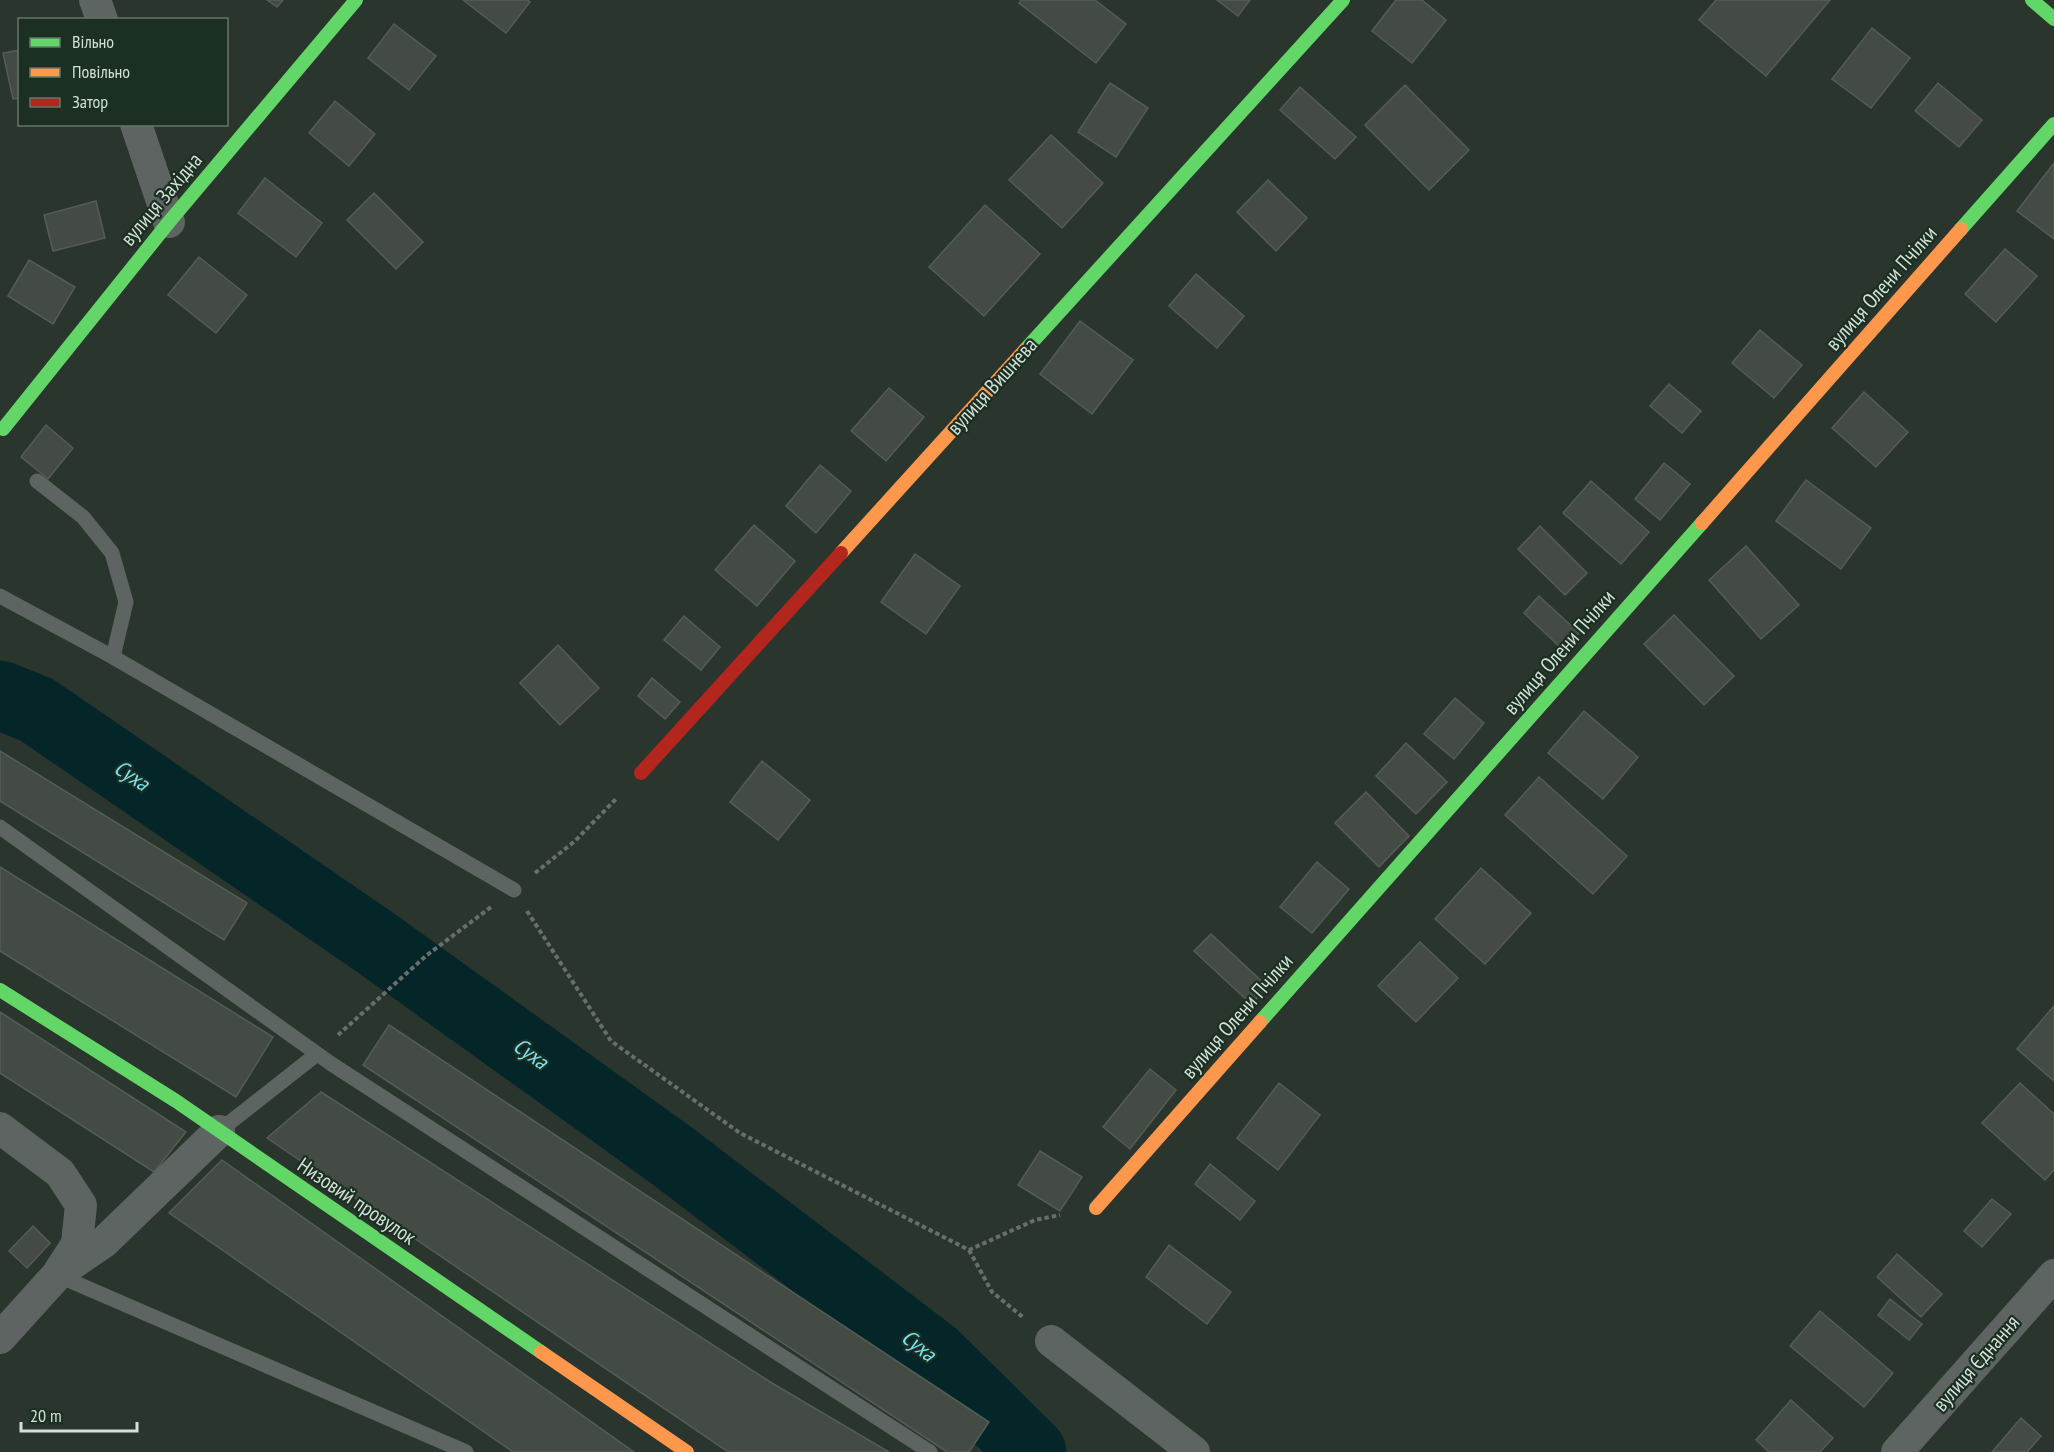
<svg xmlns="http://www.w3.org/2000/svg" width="2054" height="1452" viewBox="0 0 2054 1452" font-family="'PT Sans Narrow',sans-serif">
	<rect width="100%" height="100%" fill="#2a352d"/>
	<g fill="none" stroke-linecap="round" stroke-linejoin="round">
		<polyline stroke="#052629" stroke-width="69" points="0,695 37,710 376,943 671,1155 934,1355 1032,1452"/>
	</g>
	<g fill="#444b44" stroke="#555c55" stroke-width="1.5">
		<polygon points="267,0 283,0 277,7"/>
		<polygon points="463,0 527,0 530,2 506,33"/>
		<polygon points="1021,0 1095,0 1126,24 1096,63 1019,3"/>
		<polygon points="1217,0 1250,0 1238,16"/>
		<polygon points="1396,0 1422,0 1446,20 1412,63 1372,31"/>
		<polygon points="1716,0 1830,0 1766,76 1699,20"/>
		<polygon points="394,24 436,56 409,90 368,58"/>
		<polygon points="1872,28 1910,58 1871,108 1832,79"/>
		<polygon points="20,50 20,98 13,99 3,53"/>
		<polygon points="1110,83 1148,108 1116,157 1078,132"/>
		<polygon points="1938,83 1982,120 1959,147 1915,111"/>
		<polygon points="1405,85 1469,150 1429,190 1365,125"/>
		<polygon points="1300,87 1356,137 1335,159 1280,110"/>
		<polygon points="335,101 375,134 349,166 309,133"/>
		<polygon points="1051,135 1103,183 1062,228 1009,180"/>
		<polygon points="2054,163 2054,239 2017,211"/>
		<polygon points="265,178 322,223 296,257 238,213"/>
		<polygon points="1268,180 1307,218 1276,251 1237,212"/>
		<polygon points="374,193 423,242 396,269 347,220"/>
		<polygon points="96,201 105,238 53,251 44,215"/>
		<polygon points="985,205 1040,254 984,316 929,267"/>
		<polygon points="2005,249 2037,276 1996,322 1965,294"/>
		<polygon points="199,257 247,295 216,333 168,295"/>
		<polygon points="29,260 75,287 53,324 8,296"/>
		<polygon points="1196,274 1244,316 1217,348 1169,306"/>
		<polygon points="1080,321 1133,360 1092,414 1040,374"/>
		<polygon points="1760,330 1802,365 1774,398 1732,363"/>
		<polygon points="1669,384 1701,411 1682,433 1650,406"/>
		<polygon points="889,388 924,417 886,461 851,431"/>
		<polygon points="1864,392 1908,432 1876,467 1832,428"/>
		<polygon points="46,425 73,448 48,479 21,457"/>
		<polygon points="1664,463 1690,484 1660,520 1635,499"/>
		<polygon points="820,465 851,491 816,533 786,506"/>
		<polygon points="1806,480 1871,528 1841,569 1776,521"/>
		<polygon points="1591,481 1649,532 1621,564 1563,513"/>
		<polygon points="754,525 795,561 757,606 715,570"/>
		<polygon points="1540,526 1587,573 1565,595 1518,549"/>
		<polygon points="1746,546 1799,605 1761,639 1709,580"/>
		<polygon points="915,554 960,586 926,634 881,602"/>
		<polygon points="1539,596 1579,633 1563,650 1524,613"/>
		<polygon points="1674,615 1734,676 1704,705 1644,644"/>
		<polygon points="684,616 720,647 701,670 664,640"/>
		<polygon points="558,645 599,688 560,725 520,683"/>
		<polygon points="652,678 680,702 665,719 638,696"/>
		<polygon points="1455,698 1484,723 1454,759 1424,734"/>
		<polygon points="1584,711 1638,757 1603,799 1548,753"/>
		<polygon points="1406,743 1447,782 1416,814 1376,776"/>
		<polygon points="0,751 247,903 224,940 0,801"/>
		<polygon points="762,761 810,800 778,840 730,802"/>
		<polygon points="1539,777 1627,856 1593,894 1505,815"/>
		<polygon points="1366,792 1409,836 1379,867 1335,823"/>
		<polygon points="1317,862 1349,889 1312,933 1280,907"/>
		<polygon points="0,867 273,1037 236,1097 0,951"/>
		<polygon points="1481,868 1531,913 1485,964 1435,919"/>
		<polygon points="1211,934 1268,987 1251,1004 1194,951"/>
		<polygon points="1420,942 1458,978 1416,1022 1378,986"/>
		<polygon points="2054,1006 2054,1081 2017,1049"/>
		<polygon points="0,1012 186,1132 154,1172 0,1073"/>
		<polygon points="389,1025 989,1422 969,1452 947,1452 363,1065"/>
		<polygon points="1150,1069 1176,1090 1130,1149 1103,1127"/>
		<polygon points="1279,1083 1320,1115 1278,1170 1237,1138"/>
		<polygon points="2020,1083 2054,1114 2054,1170 2045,1180 1982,1123"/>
		<polygon points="321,1092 772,1383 889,1452 729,1452 721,1447 267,1138"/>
		<polygon points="1040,1151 1082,1177 1060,1211 1018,1185"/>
		<polygon points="222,1160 634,1452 513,1452 169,1213"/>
		<polygon points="1210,1164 1255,1201 1240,1220 1195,1184"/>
		<polygon points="1992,1199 2011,1214 1982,1247 1964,1231"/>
		<polygon points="33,1226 50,1243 27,1268 9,1251"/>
		<polygon points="1169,1245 1231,1292 1207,1324 1146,1277"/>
		<polygon points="1897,1254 1942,1294 1921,1317 1877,1277"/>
		<polygon points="1890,1299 1922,1324 1909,1340 1878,1315"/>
		<polygon points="1820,1311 1893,1373 1864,1407 1790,1346"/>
		<polygon points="1791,1400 1833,1438 1820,1452 1769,1452 1756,1440"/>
		<polygon points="2021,1418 2041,1436 2027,1452 1992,1452"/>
	</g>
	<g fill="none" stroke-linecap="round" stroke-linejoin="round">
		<g stroke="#696e6b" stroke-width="4" stroke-dasharray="4.5 3" stroke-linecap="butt">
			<polyline points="535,873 575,841 616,799"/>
			<polyline points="527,911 611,1041 740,1133 969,1250 1035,1220 1060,1215"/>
			<polyline points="338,1035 427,955 491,907"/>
			<polyline points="969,1250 992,1292 1024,1318"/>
		</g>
		<g stroke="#5e6462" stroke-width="15">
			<polyline points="37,481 83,517 112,553 126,602 113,657"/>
			<polyline points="0,596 113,657 514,890"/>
			<polyline points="0,827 330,1063 930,1452"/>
			<polyline points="219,1131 317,1054"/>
			<polyline points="57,1275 466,1452"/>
		</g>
		<g stroke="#5e6462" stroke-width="32">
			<polyline points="95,0 102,20"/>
			<polyline points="136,124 169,222"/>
			<polyline points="0,1128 60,1173 81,1205 77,1244 57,1275 0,1338"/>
			<polyline points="63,1270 104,1242 219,1131"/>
			<polyline points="1051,1341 1194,1452"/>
			<polyline points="1897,1452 2054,1275"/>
		</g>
		<g stroke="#63d668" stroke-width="14">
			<polyline points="2032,0 2054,19"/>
			<polyline points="1961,229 2054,124"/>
			<polyline points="1025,350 1343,0"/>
			<polyline points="3,429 169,222 356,0"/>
			<polyline points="0,990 176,1101 541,1352"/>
			<polyline points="1260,1022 1702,523"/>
		</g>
		<g stroke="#ff974d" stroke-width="14">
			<polyline points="1702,523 1961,229"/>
			<polyline points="841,553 1025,350"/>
			<polyline points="1096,1208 1260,1022"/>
			<polyline points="541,1352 687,1452"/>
		</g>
		<polyline stroke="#b3261e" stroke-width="14" points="641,773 841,553"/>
	</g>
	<g text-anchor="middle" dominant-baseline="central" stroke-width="4.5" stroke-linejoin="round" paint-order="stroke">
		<g font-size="21" fill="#d3dfd7" stroke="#1b2f22">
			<text transform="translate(161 199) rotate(-50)">вулиця Західна</text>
			<text transform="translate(1881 288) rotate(-49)">вулиця Олени Пчілки</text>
			<text transform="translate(992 386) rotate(-48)">вулиця Вишнева</text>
			<text transform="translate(1559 652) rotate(-49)">вулиця Олени Пчілки</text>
			<text transform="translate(1237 1016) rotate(-49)">вулиця Олени Пчілки</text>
			<text transform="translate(357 1201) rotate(34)">Низовий провулок</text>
			<text transform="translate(1976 1363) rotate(-49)">вулиця Єднання</text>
		</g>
		<g font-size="22" font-style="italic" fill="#7be1f1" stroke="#1b2f22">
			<text transform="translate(132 775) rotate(34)">Суха</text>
			<text transform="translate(531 1053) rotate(36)">Суха</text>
			<text transform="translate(919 1345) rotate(39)">Суха</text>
		</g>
	</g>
	<rect x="18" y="18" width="210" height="108" fill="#1b2f22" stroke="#65756a" stroke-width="1.5"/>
	<rect x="30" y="38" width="30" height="9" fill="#63d668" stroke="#65756a" stroke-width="1.5"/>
	<text x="72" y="48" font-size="18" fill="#d3dfd7">Вільно</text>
	<rect x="30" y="68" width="30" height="9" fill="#ff974d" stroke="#65756a" stroke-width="1.5"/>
	<text x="72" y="78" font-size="18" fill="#d3dfd7">Повільно</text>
	<rect x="30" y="98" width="30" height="9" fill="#b3261e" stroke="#65756a" stroke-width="1.5"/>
	<text x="72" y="108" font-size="18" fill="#d3dfd7">Затор</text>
	<path d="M21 1422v9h116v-9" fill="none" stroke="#d3dfd7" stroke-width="3"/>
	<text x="30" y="1422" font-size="18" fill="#d3dfd7" stroke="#1b2f22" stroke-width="4.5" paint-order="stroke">20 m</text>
</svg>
